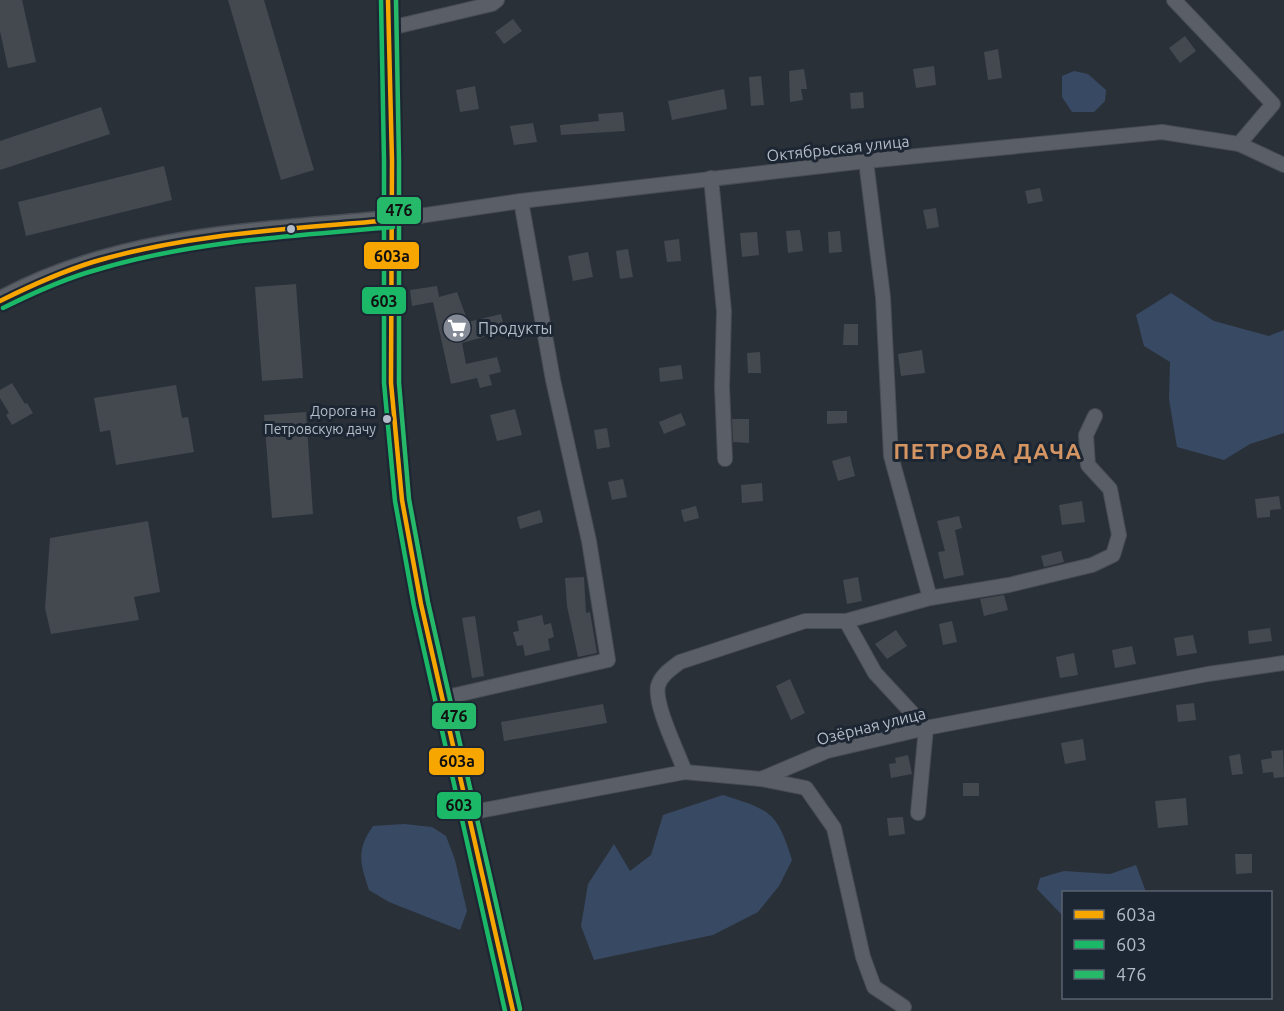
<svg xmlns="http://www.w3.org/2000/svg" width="1284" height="1011" viewBox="0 0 1284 1011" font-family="Ubuntu,sans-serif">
	<rect width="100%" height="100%" fill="#2a3038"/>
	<g fill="#384963">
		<polygon points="1074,71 1088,74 1106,90 1105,101 1094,112 1072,112 1062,97 1062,76"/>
		<polygon points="1171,293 1214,321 1269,336 1284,330 1284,433 1250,444 1224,460 1177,447 1169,399 1170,362 1144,346 1136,315"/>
		<path d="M723,795C770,810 777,811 792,860L779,886L758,912L713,935L594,960L581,926L588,884L614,844L630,871L651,855L663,815Z"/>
		<path d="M404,824L432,827L446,836L455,860L467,911L460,930L389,902L369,890C360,863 356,850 373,826Z"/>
		<polygon points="1136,865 1146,892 1064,892 1063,916 1037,889 1040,878 1064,871 1110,874"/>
	</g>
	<g fill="#444950">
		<polygon points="0,0 22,0 36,62 8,68 0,31"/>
		<polygon points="228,0 264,0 314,170 281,180"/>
		<polygon points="513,19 522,31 504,44 495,32"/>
		<polygon points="1185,36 1196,51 1180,63 1169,48"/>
		<polygon points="998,49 1002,78 988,80 984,52"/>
		<polygon points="934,66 936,85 916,88 913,69"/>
		<polygon points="804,69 807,89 801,89 803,100 790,102 789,71"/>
		<polygon points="761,76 764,105 751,106 749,77"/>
		<polygon points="475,86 479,109 460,112 456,90"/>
		<polygon points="724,89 727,109 672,120 668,101"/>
		<polygon points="863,92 864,108 851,109 850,93"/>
		<polygon points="101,107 110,134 0,170 0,141"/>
		<polygon points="623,112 625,131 561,135 560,125 599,121 598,114"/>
		<polygon points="533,123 537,142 514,145 510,126"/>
		<polygon points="164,166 172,200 26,236 18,202"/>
		<polygon points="1040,188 1043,201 1028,204 1025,191"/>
		<polygon points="936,208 939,227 927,229 923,210"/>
		<polygon points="800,230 803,251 788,253 786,231"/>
		<polygon points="840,231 842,252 829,253 828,232"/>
		<polygon points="757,232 759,255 742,257 740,233"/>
		<polygon points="679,239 681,261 667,262 664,241"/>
		<polygon points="628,249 633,277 620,279 616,251"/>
		<polygon points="588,252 593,277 573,281 568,256"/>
		<polygon points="296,284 303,378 262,381 255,287"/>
		<polygon points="437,286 439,297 457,292 468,322 501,314 505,331 462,343 466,364 497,357 501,372 489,375 492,385 480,388 477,378 451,384 433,302 412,306 410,290"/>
		<polygon points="844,324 858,324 858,345 843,345"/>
		<polygon points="922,350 925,373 901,376 898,354"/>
		<polygon points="760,352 761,373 748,373 747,353"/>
		<polygon points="681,365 683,379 660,382 659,368"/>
		<polygon points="12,383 25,404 27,403 33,413 12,425 6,415 9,413 0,398 0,390"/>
		<polygon points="176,385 182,418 188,417 194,452 116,465 110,430 100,432 94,398"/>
		<polygon points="515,409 522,435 497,441 490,415"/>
		<polygon points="827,411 847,411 847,423 827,424"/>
		<polygon points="306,412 313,514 272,518 264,415"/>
		<polygon points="681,413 686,425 664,434 659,422"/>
		<polygon points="732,419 749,419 749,443 733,442"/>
		<polygon points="607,428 610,447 597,449 594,430"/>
		<polygon points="850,456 855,476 838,481 832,461"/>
		<polygon points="623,479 627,497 612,500 608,482"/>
		<polygon points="762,483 763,501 742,503 741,485"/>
		<polygon points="1279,496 1281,509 1270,510 1270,517 1257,518 1255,499"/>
		<polygon points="1082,501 1085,522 1062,525 1059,505"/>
		<polygon points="696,506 699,518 684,522 681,510"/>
		<polygon points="540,510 543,522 520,529 517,517"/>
		<polygon points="959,516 962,528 955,530 964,575 944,579 938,552 945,551 937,521"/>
		<polygon points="148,521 160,592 134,597 139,620 51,634 45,608 50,538"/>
		<polygon points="1061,551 1064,562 1044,567 1041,556"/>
		<polygon points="584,577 586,613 590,612 597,653 578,657 567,606 565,578"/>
		<polygon points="858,577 862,601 847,604 843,580"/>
		<polygon points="1004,595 1008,610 984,616 980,599"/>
		<polygon points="542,615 544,625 551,623 554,637 548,639 550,650 525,656 523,645 517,646 513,632 519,631 517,621"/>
		<polygon points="475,616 484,676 472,678 462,618"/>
		<polygon points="952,621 957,642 943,645 939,624"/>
		<polygon points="1270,628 1272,641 1249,644 1248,631"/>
		<polygon points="896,630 907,646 887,659 875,644"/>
		<polygon points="1193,635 1197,653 1177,656 1174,638"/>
		<polygon points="1132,646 1136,664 1115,668 1112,650"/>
		<polygon points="1074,653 1078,675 1060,678 1056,657"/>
		<polygon points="790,679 805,713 791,720 776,686"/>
		<polygon points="1194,703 1196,720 1178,722 1176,705"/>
		<polygon points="603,704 607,723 504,741 501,722"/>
		<polygon points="1083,739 1086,760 1065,764 1061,743"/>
		<polygon points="1283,750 1284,777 1274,778 1273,772 1263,773 1261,760 1272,758 1271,751"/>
		<polygon points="1240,754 1243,774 1232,775 1229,756"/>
		<polygon points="908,755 912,774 891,778 889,764 896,763 895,758"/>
		<rect x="963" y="783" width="16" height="13"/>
		<polygon points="1186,798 1188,825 1158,828 1155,801"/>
		<polygon points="903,817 905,834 889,836 887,818"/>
		<polygon points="1235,854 1252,854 1252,873 1236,874"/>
	</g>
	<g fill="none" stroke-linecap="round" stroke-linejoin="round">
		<g stroke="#484c53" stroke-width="16">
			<g id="minor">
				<polyline points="388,0 392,220 521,201 866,161 1162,132 1239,144 1284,165"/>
				<polyline points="1174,0 1273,104 1239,144"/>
				<polyline points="390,28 492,4 497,0"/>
				<polyline points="866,161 883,297 891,456 930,598"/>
				<polyline points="711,178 724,311 722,387 725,459"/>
				<polyline points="846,621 875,673 926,728 918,813"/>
				<polyline points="443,698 608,660 589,541 553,380 521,201"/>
				<path d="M685,772C678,752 654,705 658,686C661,675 672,668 680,662L805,621H846L930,598L1009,585L1092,565L1113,555L1119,535L1110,489L1088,465L1086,435L1095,416"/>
				<polyline points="761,779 806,788 834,828 863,957 874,987 904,1007"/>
				<polyline points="468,813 685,772 761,779 827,751 926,728 1208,674 1284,663"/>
			</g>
		</g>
		<g stroke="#484c55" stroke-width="21">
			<path id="major" d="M0,301C118,236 260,232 392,220L391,383L402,500L421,604L513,1011"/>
		</g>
		<use href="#minor" stroke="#5a5e66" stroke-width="14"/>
		<use href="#major" stroke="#5c6168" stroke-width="18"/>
		<g stroke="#1d2633" stroke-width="9">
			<g id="bus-1">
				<polyline points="388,0 392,161 391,383 402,500 421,604 513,1011"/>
				<path d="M0,301C30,286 61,272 93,262C190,233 292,229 392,220"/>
			</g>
		</g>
		<g stroke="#1d2633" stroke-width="9">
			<g id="bus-2">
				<polyline points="381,0 384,161 384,383 395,501 414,606 505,1011"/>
				<path d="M3,308C33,293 63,279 96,270C192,241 293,236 393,227"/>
			</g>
		</g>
		<g stroke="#1d2633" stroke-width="9">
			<polyline id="bus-3" points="396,0 399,161 399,383 409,499 428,602 520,1009"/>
		</g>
		<use href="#bus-1" stroke="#f7a600" stroke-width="4.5"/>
		<use href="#bus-2" stroke="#1ab867" stroke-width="4.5"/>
		<use href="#bus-3" stroke="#26b969" stroke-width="4.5"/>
	</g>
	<defs>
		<g id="supermarket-disc" transform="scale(1.5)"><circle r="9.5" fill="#848b96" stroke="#1d2633"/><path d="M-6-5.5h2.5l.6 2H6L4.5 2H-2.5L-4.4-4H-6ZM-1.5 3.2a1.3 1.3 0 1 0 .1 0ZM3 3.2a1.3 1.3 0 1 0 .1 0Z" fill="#fff"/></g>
	</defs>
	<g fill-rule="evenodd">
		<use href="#supermarket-disc" x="457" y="328"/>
	</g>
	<g fill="#b4bcc9" stroke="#1d2633" stroke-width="2">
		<circle cx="291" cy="229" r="5"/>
		<circle cx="387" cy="419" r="5"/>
	</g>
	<g text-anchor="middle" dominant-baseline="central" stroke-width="6" stroke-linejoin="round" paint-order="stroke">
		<g font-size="14" fill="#b4bcc9" stroke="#1d2633" text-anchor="end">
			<text x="376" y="411">Дорога на<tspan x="376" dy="18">Петровскую дачу</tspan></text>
		</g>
		<g font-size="16" fill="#b4bcc9" stroke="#1d2633">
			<text transform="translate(838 148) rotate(-6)">Октябрьская улица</text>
			<text transform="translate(871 726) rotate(-14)">Озёрная улица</text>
		</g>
		<g font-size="16" fill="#b4bcc9" stroke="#1d2633" text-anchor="start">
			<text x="478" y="328">Продукты</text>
		</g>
		<g font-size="22" font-weight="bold" letter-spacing="1.5" fill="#d59563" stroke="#1d2633">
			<text x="988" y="450">ПЕТРОВА ДАЧА</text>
		</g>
	</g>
	<g stroke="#1d2633" stroke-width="2">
		<rect x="376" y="196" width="46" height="29" rx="6" fill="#26b969"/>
		<rect x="363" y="241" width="57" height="29" rx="6" fill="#f7a600"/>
		<rect x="361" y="286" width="46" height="29" rx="6" fill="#1ab867"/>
		<rect x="431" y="702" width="46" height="28" rx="6" fill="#26b969"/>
		<rect x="428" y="747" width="57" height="29" rx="6" fill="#f7a600"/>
		<rect x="436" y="791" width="46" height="29" rx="6" fill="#1ab867"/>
	</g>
	<g font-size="16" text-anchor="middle" font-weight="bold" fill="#111">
		<text x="399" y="216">476</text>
		<text x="392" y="262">603а</text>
		<text x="384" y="307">603</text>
		<text x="454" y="722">476</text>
		<text x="457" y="767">603а</text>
		<text x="459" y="811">603</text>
	</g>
	<rect x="1062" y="891" width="210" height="108" fill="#1d2633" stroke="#59626f" stroke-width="1.5"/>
	<rect x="1074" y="910" width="30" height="9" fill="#f7a600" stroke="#59626f" stroke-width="1.5"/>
	<text x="1116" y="921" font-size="18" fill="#b4bcc9">603а</text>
	<rect x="1074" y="940" width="30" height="9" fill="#1ab867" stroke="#59626f" stroke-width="1.5"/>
	<text x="1116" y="951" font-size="18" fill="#b4bcc9">603</text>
	<rect x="1074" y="970" width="30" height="9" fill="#26b969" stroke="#59626f" stroke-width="1.5"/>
	<text x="1116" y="981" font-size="18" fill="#b4bcc9">476</text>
</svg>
